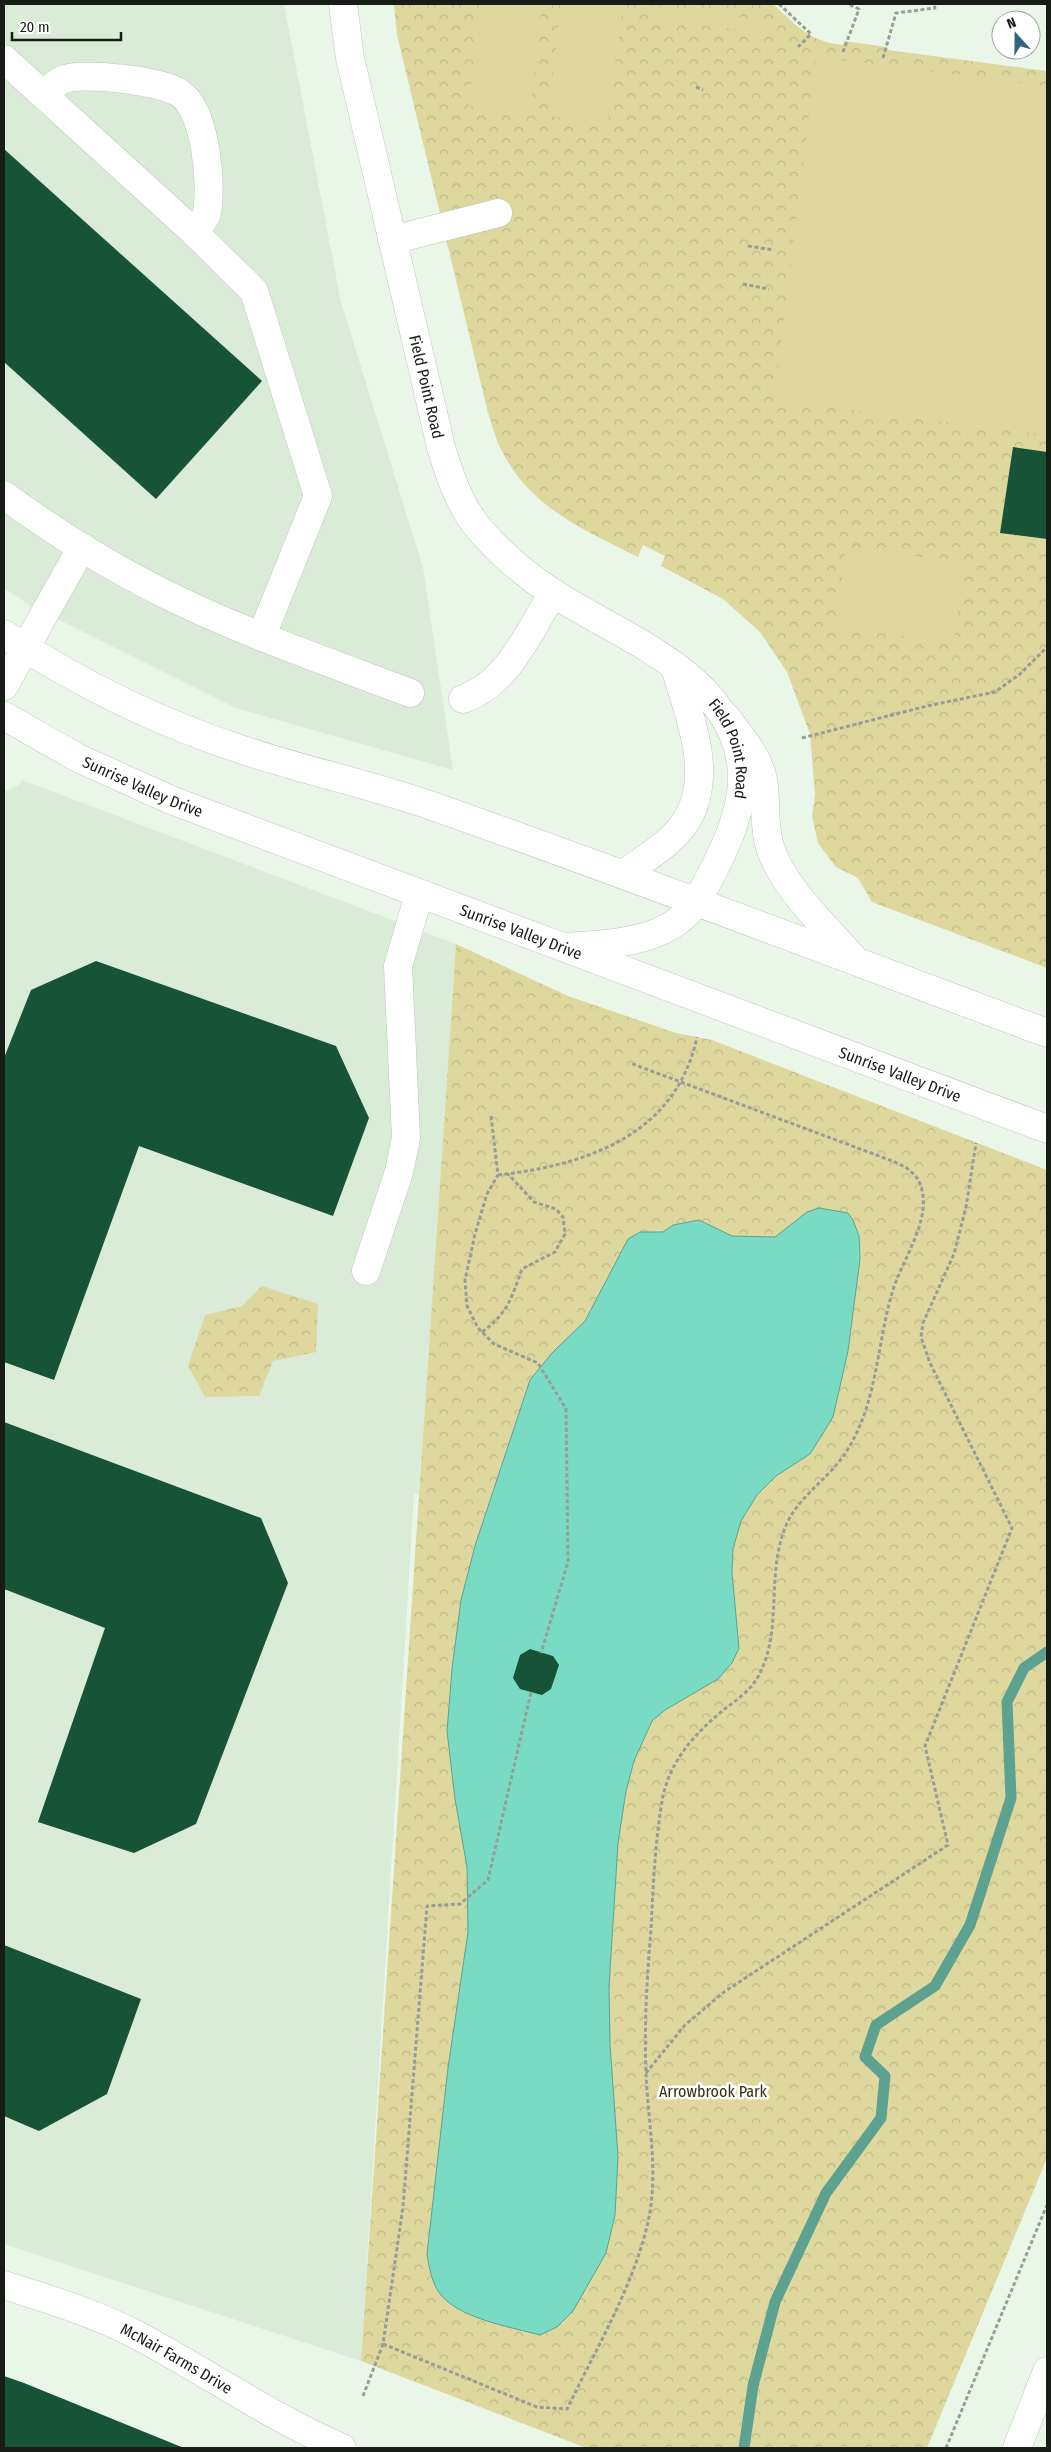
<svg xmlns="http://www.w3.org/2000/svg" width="1051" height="2452" viewBox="0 0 1051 2452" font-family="'Fira Sans Condensed',sans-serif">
	<defs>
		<pattern id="park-crowns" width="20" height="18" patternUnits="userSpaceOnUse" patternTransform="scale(1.25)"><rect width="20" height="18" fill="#ded89e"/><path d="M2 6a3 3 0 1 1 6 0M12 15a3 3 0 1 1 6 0" fill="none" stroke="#beb987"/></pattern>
	</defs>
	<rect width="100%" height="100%" fill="#eaf6e8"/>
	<g fill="#daebd7">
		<polygon points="4,4 284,4 341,302 423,568 453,770 236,708 31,606 4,588"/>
		<polygon points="22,780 456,944 419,1495 414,1494 361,2361 4,2244 4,792 19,785"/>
	</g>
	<g fill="url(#park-crowns)">
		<path d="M394,4H773C796,25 810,42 843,45L844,41L887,47L888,50L1047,71V968L872,902L858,878L836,867L818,843L812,816L815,795L810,734L787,672L760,632L723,599L661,566L665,556L643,545L638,557C586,531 531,508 503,453C496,441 493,427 488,413L397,35Z"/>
		<polygon points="456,944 568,996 676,1033 712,1040 1047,1170 1047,2158 927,2448 586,2448 361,2361"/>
		<polygon points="262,1286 318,1304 316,1352 273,1361 259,1396 205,1397 188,1366 205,1315 242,1306"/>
	</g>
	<g fill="#ded89e">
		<polygon points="480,4 542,4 530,113 469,106"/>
		<polygon points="561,4 623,4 608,123 548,116"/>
		<polygon points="652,6 763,20 762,32 650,19"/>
		<polygon points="816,57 1047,86 1047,435 774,400"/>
		<polygon points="846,548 963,562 954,642 836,628"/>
	</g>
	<path fill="#7adbc5" stroke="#5da291" d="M819,1208L848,1213L853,1220L859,1236L860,1259L848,1351L833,1417L810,1454L776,1476L757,1495L741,1521L733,1549L732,1573L739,1648L732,1663L718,1679L665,1710L652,1721L634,1761L626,1791L618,1843L609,1986L610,2044L618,2157L615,2215L606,2253L573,2311L557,2327L540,2335C511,2327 455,2318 438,2291C431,2279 429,2267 427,2254L448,2068L468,1932L467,1867L455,1799L447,1731L452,1669L461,1600L475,1546L530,1380L552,1353L585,1321L628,1239L640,1232H663L673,1225L699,1220L732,1236L775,1237L807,1212Z"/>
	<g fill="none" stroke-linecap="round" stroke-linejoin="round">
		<polyline stroke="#5da291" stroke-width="11" points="744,2448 753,2386 775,2302 826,2193 881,2118 885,2076 865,2057 876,2025 935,1986 970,1925 1011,1798 1007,1702 1024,1668 1047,1652"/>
	</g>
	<g fill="#175337">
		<polygon points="4,149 262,381 156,499 4,362"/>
		<polygon points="1013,447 1047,452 1047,539 1000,533"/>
		<polygon points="96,961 336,1046 369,1118 333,1216 139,1146 54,1380 4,1362 4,1058 31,990"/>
		<polygon points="4,1422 261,1518 288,1583 196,1824 134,1853 38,1822 105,1628 4,1589"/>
		<polygon points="530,1649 553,1656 559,1665 551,1689 542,1695 520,1689 513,1678 520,1655"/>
		<polygon points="4,1945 141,1999 107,2094 39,2131 4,2116"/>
		<polygon points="4,2376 24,2383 184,2448 4,2448"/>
	</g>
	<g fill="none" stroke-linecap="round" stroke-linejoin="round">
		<g stroke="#bdc8bb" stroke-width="29">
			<g id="minor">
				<path id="s1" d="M343,4L350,58L441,447C450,477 460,507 481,531C502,555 527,576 553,593C622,638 737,676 742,773C744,816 717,865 697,901"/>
				<polyline points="4,59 194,232 254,291 318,496 262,635"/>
				<path d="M44,94C49,90 55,83 62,80C81,71 164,81 181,94C206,112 212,184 207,213C206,219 198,226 194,232"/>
				<polyline points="392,240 498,213"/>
				<path d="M4,495C54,532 109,566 165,594C244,633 328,662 410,693"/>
				<polyline points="4,686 82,547"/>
				<path d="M463,699C509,683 529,631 553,593"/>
				<path d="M625,873C646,858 675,841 688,818C714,771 688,713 675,667"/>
				<polyline points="366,1271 399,1172 406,1138 398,966 419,895"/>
				<path id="s2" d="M4,2285C48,2299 94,2313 135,2334C205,2371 270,2417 342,2448"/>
			</g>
		</g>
		<g stroke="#bdc8bb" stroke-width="29">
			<g id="major">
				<path d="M4,634C78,683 162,724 246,751C309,772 373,785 435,807C640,879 843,957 1047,1033"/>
				<path id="s3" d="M4,716L78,758L171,800L1047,1129"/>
				<path d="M726,717C741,737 762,760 764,787C766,807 764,828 770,847C783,888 827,928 855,960"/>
				<path d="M568,947C615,943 669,943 697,901"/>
				<polyline points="1017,2448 1047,2371"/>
			</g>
		</g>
		<g stroke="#969f95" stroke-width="3" stroke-dasharray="4 2.5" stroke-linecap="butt">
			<polyline points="779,4 811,34 798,47"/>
			<polyline points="843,52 859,9 848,4"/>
			<polyline points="883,58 896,13 935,8 933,4"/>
			<polyline points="696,87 703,90"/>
			<polyline points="748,246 774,250"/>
			<polyline points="743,284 769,289"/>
			<polyline points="802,738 927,706 995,692 1020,674 1047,647"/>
			<polyline points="491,1116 498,1175 487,1194 475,1234 465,1280 467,1306 478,1328 494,1344 538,1363 566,1409 568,1562 541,1653"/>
			<path d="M498,1175C587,1165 676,1135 697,1037"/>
			<path d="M482,1332C508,1313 511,1299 522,1269L555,1252L565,1234L563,1217L556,1209L534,1202L508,1174"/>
			<polyline points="646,2073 685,2025 724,1992 948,1845 925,1746 1012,1528 930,1363 921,1337 923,1323 954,1254 966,1207 976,1143"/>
			<path d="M383,2344L537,2407L567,2409C595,2351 634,2285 648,2222C659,2173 648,2122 646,2073C644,2025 647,1977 651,1930C653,1887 655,1844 662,1801C669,1761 695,1733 726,1708C738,1699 752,1689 759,1675C783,1629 766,1576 785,1528C797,1496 830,1479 848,1449C877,1402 877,1345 892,1293C901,1261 930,1224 922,1190C919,1175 908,1168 895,1162L630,1063"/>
			<polyline points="363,2396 383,2344 403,2207 427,1906 460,1904 488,1880 531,1692"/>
			<polyline points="946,2448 1047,2205"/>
		</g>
		<use href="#minor" stroke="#fff" stroke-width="28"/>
		<use href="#major" stroke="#fff" stroke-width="28"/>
	</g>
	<g text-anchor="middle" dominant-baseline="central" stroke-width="5" stroke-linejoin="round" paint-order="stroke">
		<g font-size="16" fill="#181c17" stroke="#fff">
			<text stroke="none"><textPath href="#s1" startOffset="392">Field Point Road</textPath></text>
			<text stroke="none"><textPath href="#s1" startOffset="889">Field Point Road</textPath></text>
			<text stroke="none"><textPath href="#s3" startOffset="156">Sunrise Valley Drive</textPath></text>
			<text stroke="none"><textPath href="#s3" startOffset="561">Sunrise Valley Drive</textPath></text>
			<text stroke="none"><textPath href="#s3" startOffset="966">Sunrise Valley Drive</textPath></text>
			<text stroke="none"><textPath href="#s2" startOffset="188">McNair Farms Drive</textPath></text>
		</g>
		<g font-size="16" fill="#35310f" stroke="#fff">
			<text x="713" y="2091">Arrowbrook Park</text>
		</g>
	</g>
	<rect width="1051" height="2452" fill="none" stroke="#181c17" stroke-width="10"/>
	<g transform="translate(1016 35) rotate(339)"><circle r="24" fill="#ffffff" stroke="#a3a4a2"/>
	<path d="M0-4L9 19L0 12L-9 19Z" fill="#316682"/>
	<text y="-8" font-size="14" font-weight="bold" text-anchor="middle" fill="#181c17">N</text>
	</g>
	<path d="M12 32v8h109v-8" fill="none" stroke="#181c17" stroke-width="2.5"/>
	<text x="20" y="32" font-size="15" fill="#181c17" stroke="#ffffff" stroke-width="4" paint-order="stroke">20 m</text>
</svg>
